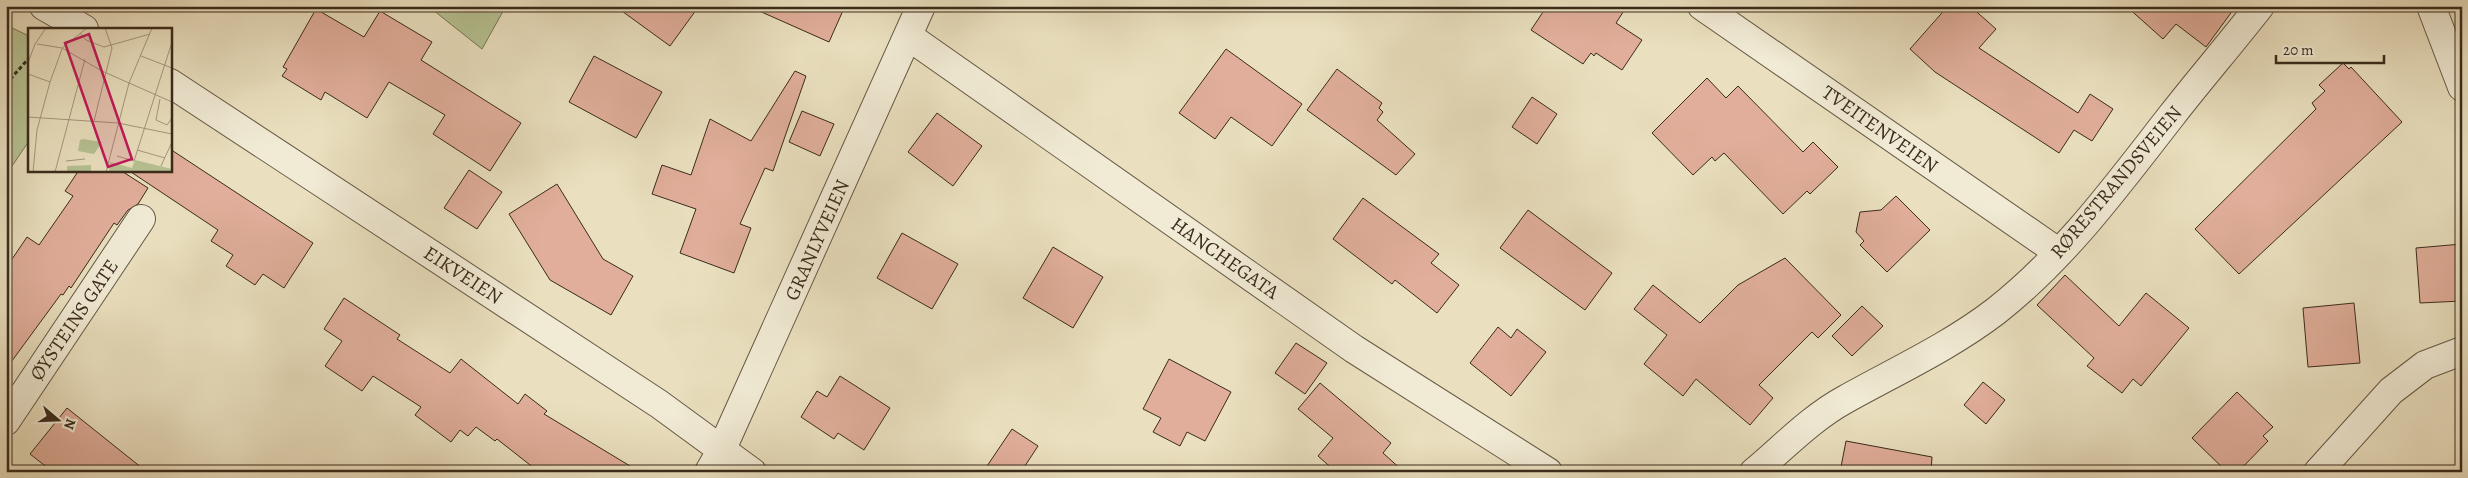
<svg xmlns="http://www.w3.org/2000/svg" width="2468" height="478" viewBox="0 0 2468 478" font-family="Alegreya,serif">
	<rect width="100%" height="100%" fill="#eae0bf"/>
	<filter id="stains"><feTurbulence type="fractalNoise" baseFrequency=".004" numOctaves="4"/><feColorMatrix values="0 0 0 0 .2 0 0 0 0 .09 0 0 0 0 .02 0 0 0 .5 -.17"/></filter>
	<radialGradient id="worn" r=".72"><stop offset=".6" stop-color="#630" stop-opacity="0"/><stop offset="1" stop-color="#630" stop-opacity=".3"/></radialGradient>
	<g fill="#b6c293" stroke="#787658">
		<polygon points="428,6 506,6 482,49"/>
		<polygon points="6,25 29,36 29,141 6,175"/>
	</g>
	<g fill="#e0ae9a" stroke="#3a2b1c">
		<polygon points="615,6 699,6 670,46"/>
		<polygon points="748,6 845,6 829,42"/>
		<polygon points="1547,6 1627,6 1616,23 1642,40 1622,70 1596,53 1594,56 1591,53 1583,64 1531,30"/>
		<polygon points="1948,6 1970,6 1996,29 1979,48 2078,113 2090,94 2113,109 2092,141 2074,130 2059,153 1935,72 1910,49"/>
		<polygon points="2126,6 2236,6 2206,47 2176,24 2163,39"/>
		<polygon points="316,9 364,37 380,11 432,42 421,60 521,123 490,171 433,134 445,115 389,82 367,118 325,92 321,100 282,76 287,69 283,67"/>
		<polygon points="1226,49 1302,104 1272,146 1231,117 1215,139 1179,113"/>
		<polygon points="594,56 662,92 636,138 569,102"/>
		<polygon points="2343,63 2349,69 2351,67 2402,122 2239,274 2195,229 2316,109 2312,103 2325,91 2319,85"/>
		<polygon points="1337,69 1382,103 1379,108 1383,112 1377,120 1415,154 1396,175 1307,110"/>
		<polygon points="795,71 806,76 773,171 765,168 740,224 751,228 734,273 680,253 696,209 652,194 662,165 691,175 710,119 751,141"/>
		<polygon points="1707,78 1726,98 1738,86 1803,152 1813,142 1838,167 1810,194 1807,191 1783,214 1724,153 1715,161 1712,157 1693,175 1652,133"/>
		<polygon points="1532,97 1557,114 1537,144 1512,127"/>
		<polygon points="802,111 834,124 820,156 789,142"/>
		<polygon points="937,113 982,146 953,186 908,152"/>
		<polygon points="170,149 313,243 284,288 263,274 255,285 226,266 233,255 211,241 218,230 128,170 170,170"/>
		<polygon points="79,170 120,170 148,188 138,204 128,210 117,225 114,223 71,288 69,286 63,295 61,294 6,369 6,268 27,237 39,245 73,196 65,191"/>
		<polygon points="469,170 502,192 477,229 444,208"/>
		<polygon points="557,184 603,259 633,276 611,315 550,280 509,214"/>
		<polygon points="1896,196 1930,230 1887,272 1860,245 1864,241 1856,232 1860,212 1881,210"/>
		<polygon points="1363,198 1439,254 1431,263 1459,285 1437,313 1395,280 1392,284 1333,239"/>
		<polygon points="1528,210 1612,273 1585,310 1500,248"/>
		<polygon points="902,233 958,264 932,309 877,278"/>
		<polygon points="2462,244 2462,301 2420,303 2416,248"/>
		<polygon points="1053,247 1103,277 1073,328 1023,298"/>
		<polygon points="1785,258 1841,315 1818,338 1812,332 1759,385 1773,398 1750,425 1696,379 1683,396 1644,364 1667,335 1634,309 1653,285 1700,323 1738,285"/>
		<polygon points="2065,275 2119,326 2146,293 2189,328 2141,386 2133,379 2122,393 2087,366 2094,358 2037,305"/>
		<polygon points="344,298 400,335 397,339 450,373 461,359 518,404 525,394 547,411 544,414 640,472 539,472 497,439 495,441 476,427 468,436 460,430 451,442 415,415 421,407 373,376 362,391 325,366 342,341 324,329"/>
		<polygon points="2354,303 2360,363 2308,367 2303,308"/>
		<polygon points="1862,306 1883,326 1852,356 1832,336"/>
		<polygon points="1498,327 1511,338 1517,329 1546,352 1511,396 1470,363"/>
		<polygon points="1296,343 1327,363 1305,394 1275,373"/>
		<polygon points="1169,359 1231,392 1205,441 1187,432 1180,446 1153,432 1161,418 1143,409"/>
		<polygon points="840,376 890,408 864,450 838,433 834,439 801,417 817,391 827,397"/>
		<polygon points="1983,382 2005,400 1986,424 1964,405"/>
		<polygon points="1320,383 1391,443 1383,453 1404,472 1336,472 1318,456 1333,438 1298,409"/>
		<polygon points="2237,392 2273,427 2263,436 2268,441 2238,472 2227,472 2192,438"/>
		<polygon points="67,408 147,472 53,472 30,454"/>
		<polygon points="1012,429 1038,446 1021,472 983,472"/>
		<polygon points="1846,441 1932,457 1931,472 1840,472"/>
	</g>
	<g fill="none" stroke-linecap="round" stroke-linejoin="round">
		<g stroke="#665845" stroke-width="30">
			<g id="street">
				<polyline points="44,6 84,29"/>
				<polyline points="1702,6 2058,252"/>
				<polyline points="2431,6 2462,87"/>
				<polyline points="908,36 1354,349 1548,472"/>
				<polyline points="170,83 659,404 752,472"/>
				<polyline points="6,421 141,219"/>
				<polyline points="709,472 721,451 921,6"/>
				<path d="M1754,472C1784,447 1811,418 1846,399C1896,371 1949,347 1996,311C2066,256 2118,184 2172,115C2201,78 2231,43 2260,6"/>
				<polyline points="2318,472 2391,391 2425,365 2462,351"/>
			</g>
		</g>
		<polyline stroke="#3a2b1c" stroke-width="3" stroke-dasharray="4 2.5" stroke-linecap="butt" points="6,84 29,58"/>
		<use href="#street" stroke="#f1ebd5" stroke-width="28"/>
	</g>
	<g text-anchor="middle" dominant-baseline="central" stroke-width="4" stroke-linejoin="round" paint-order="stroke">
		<g font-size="20" fill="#3a2b1c" stroke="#f1ebd5">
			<text transform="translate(1880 129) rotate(35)">TVEITENVEIEN</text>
			<text transform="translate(2116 182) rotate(-50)">RØRESTRANDSVEIEN</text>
			<text transform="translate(817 240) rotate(-66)">GRANLYVEIEN</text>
			<text transform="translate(1225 258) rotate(35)">HANCHEGATA</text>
			<text transform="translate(463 275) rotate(33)">EIKVEIEN</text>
			<text transform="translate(74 320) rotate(-56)">ØYSTEINS GATE</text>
		</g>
	</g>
	<g transform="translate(28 28)">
		<rect width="144" height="144" fill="#eae0bf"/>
		<path d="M52,112L55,111L74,114L66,126L50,123ZM107,132L144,141V144H81L82,134L104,140ZM63,137V144H39V138Z" fill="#b6c293"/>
		<path fill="none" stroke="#a4987e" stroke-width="1" d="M52,5L58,12L76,19L122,6M9,16L34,20L74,43L144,74M34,20L59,0M113,28L144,40M0,35L7,16L18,0M0,46L22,54L34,21M132,71L128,92L139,97L144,90M0,89L90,95L144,106M66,93L84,20L77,0M109,122L137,130M89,128L106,133L144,14M38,133L57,131M133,138L144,114M5,144L9,102L22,54M27,144L57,31M78,144L101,55L124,0"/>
		<path fill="#c2185b" fill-opacity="0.15" stroke="#c2185b" stroke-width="2.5" d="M61,6L104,131L80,139L37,15Z"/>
		<rect width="144" height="144" fill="none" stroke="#3a2b1c" stroke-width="2.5"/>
	</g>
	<rect width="2468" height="478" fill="none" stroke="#eae0bf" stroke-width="25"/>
	<rect x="8" y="8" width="2453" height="463" fill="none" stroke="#3a2b1c" stroke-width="2.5"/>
	<rect x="12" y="12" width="2443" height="453" fill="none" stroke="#3a2b1c"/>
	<g transform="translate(58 420) rotate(109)" stroke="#f1ebd5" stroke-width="4" paint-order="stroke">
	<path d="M0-4L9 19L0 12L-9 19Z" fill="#3a2b1c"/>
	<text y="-8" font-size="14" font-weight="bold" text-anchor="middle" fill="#3a2b1c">N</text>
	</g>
	<path d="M2276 55v8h108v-8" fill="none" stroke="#3a2b1c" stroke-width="2.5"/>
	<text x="2283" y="55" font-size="15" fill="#3a2b1c" stroke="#f1ebd5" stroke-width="4" paint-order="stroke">20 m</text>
	<rect width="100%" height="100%" filter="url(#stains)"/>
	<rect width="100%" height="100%" fill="url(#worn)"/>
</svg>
